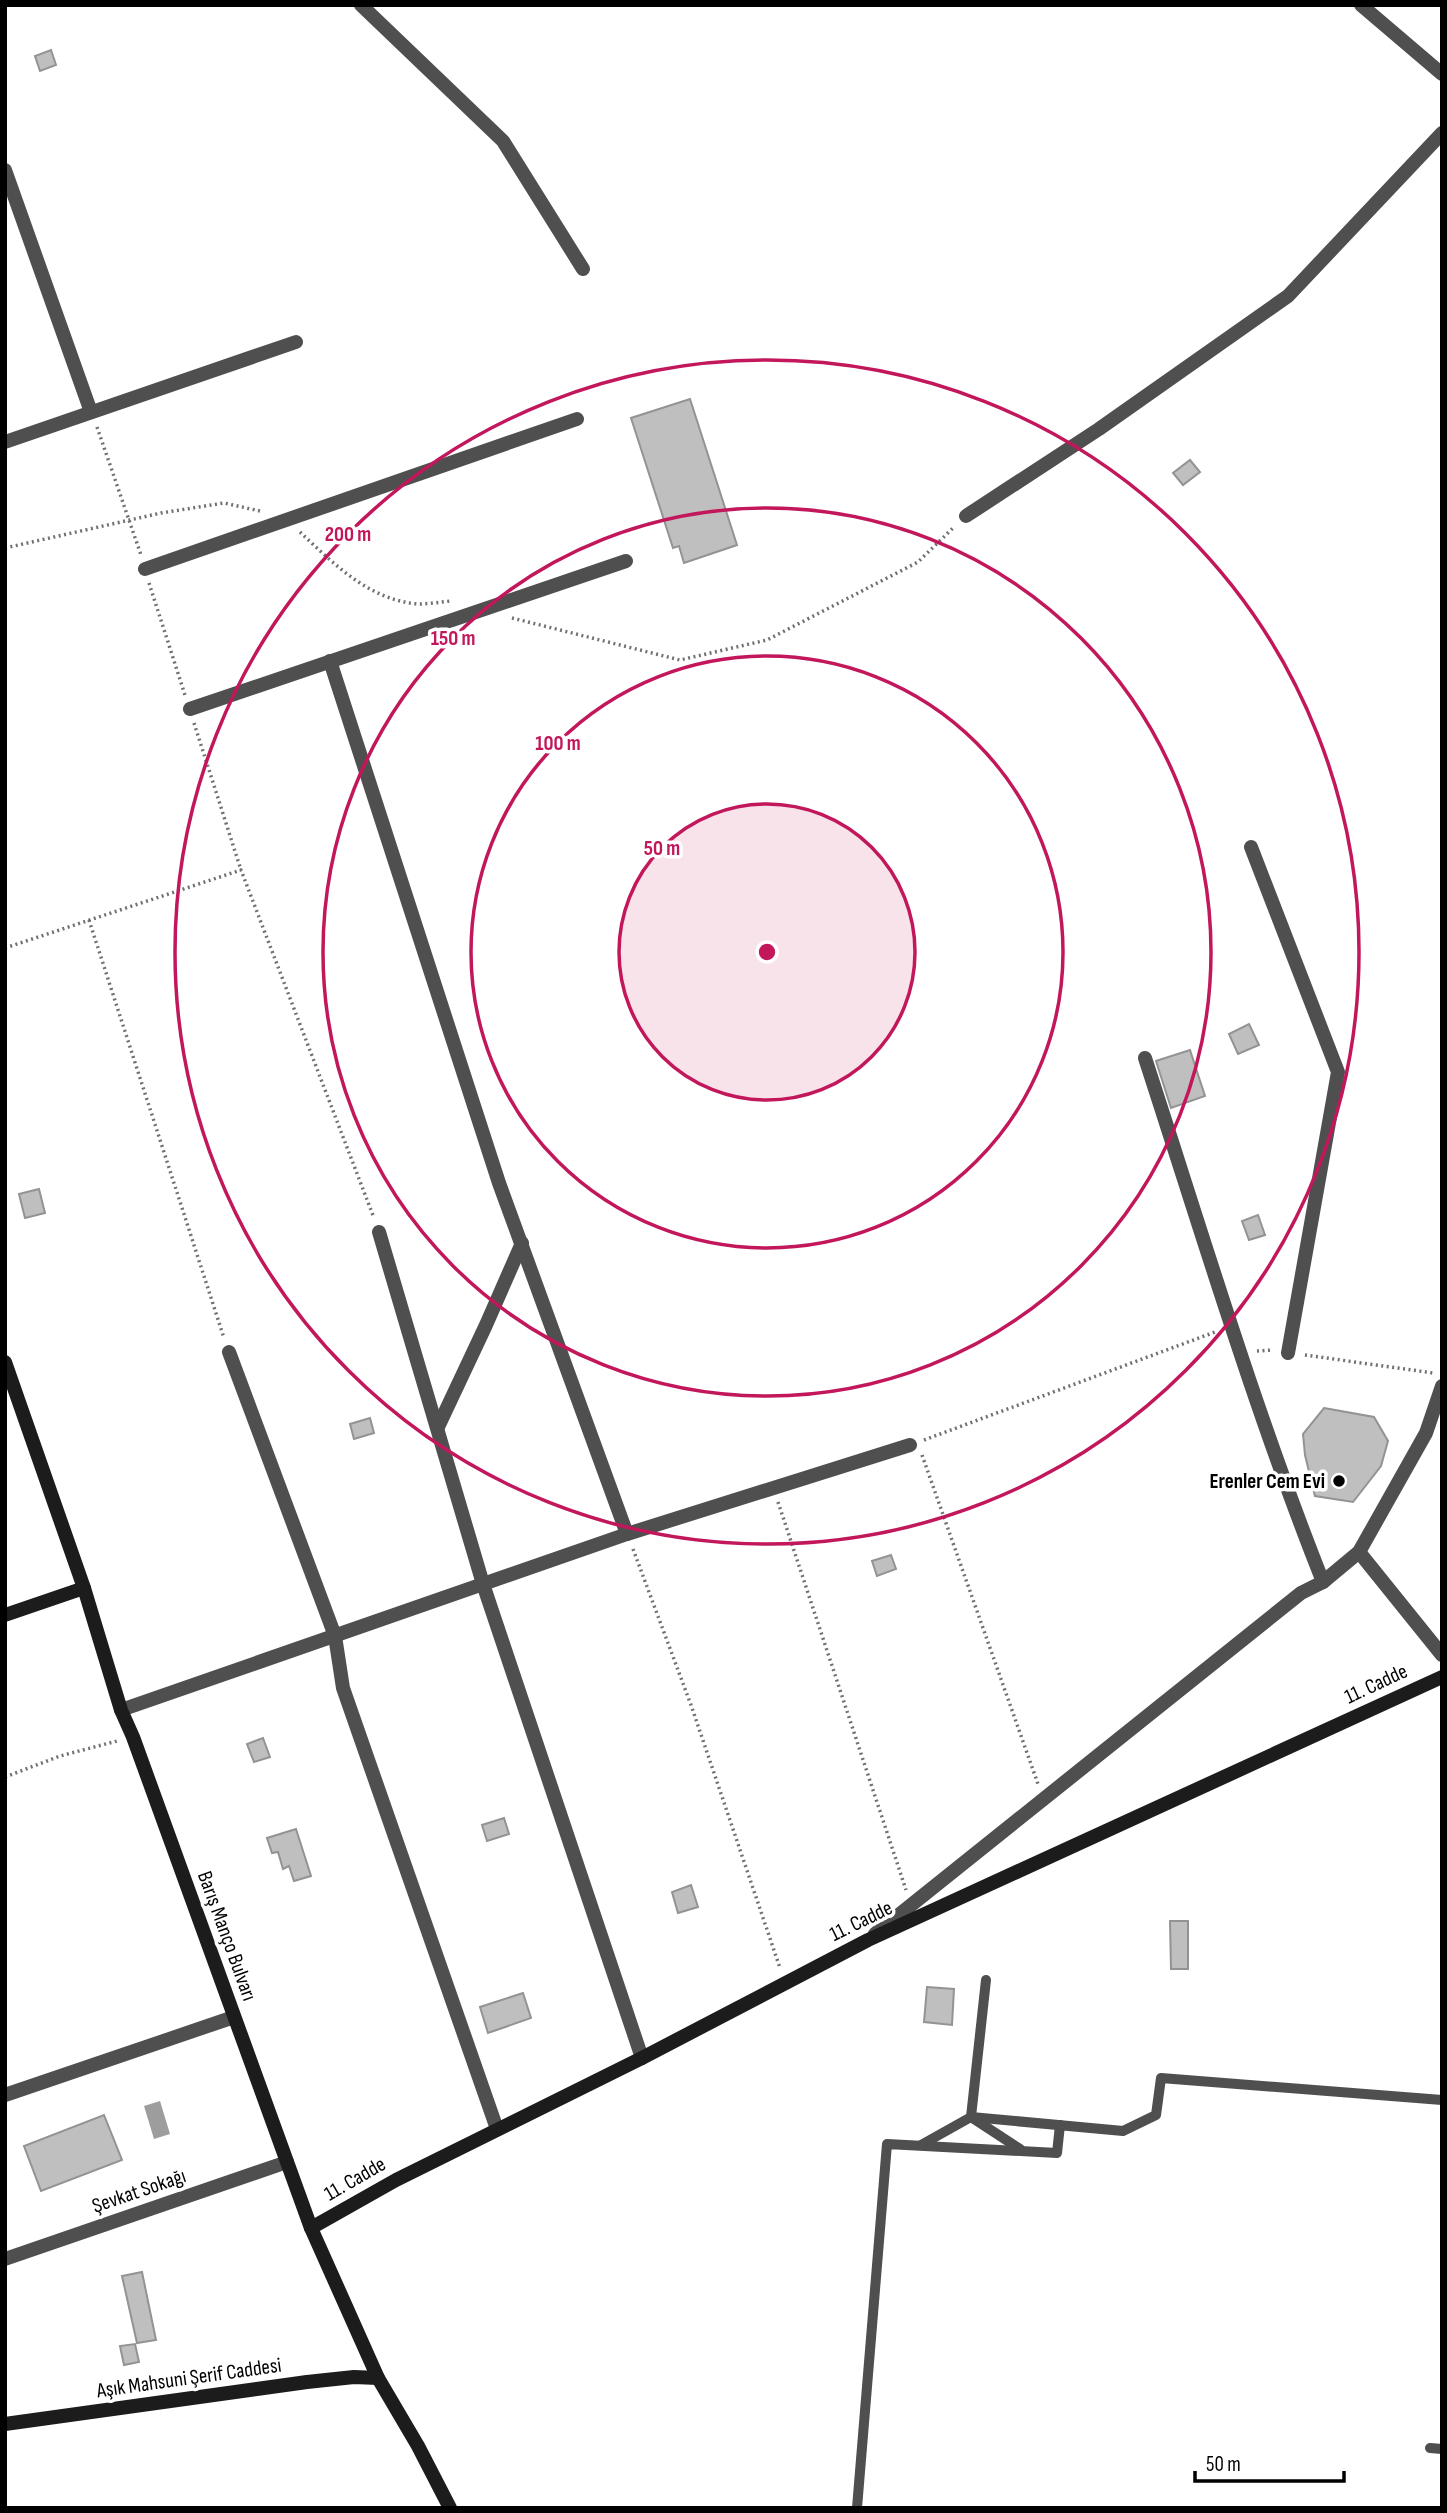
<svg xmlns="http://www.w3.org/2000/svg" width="1447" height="2513" viewBox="0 0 1447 2513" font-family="'Sofia Sans Condensed',sans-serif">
	<rect width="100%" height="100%" fill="#fff"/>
	<polygon fill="#9d9d9d" points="160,2101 170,2134 154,2139 144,2106"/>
	<g fill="#bfbfbf" stroke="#939393" stroke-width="2">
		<polygon points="51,50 56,65 40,71 35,56"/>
		<polygon points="690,399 737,545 684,563 679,546 673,548 631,418"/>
		<polygon points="1190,460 1200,472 1183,485 1173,473"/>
		<polygon points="1249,1024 1259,1045 1238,1054 1229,1034"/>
		<polygon points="1190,1050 1205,1096 1171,1108 1156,1061"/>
		<polygon points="39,1189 45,1213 25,1218 19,1194"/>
		<polygon points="1258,1215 1265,1235 1249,1240 1242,1221"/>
		<polygon points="1324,1408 1374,1417 1388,1441 1381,1466 1353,1502 1315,1496 1305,1455 1303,1434"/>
		<polygon points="370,1418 374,1433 354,1439 350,1424"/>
		<polygon points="891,1555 896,1569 877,1576 872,1561"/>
		<polygon points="263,1738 270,1757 254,1762 247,1744"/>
		<polygon points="504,1818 509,1834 487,1841 482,1825"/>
		<polygon points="296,1829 311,1876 294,1881 289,1866 283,1869 278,1852 272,1853 267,1838"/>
		<polygon points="691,1885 698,1907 678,1913 672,1892"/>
		<polygon points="1170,1921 1188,1921 1188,1969 1171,1969"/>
		<polygon points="927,1987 954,1989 952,2025 924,2022"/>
		<polygon points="523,1993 531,2018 488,2033 480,2007"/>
		<polygon points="104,2115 122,2160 41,2191 24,2146"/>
		<polygon points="142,2272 156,2340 137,2343 122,2276"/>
		<polygon points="135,2344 139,2362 124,2365 120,2346"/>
	</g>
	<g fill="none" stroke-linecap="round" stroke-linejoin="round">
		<g stroke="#717171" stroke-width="3.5" stroke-dasharray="2 3.5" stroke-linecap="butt">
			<polyline points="97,427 141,555"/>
			<path d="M300,532C334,564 369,600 418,604C429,604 440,602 451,601"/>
			<polyline points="5,548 161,513 224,503 260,511"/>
			<polyline points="149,583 185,695"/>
			<polyline points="512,618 680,660 767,640 918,562 954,527"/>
			<polyline points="194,723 241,870"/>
			<polyline points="89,920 224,1338"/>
			<polyline points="5,948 241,870 374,1218"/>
			<polyline points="1257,1351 1273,1350"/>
			<polyline points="1305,1355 1433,1373"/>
			<polyline points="924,1440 1215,1332"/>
			<polyline points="922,1455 1038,1784"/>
			<polyline points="778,1502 906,1890"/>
			<polyline points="633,1549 691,1705 780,1968"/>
			<polyline points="5,1777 60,1756 117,1741"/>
		</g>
		<g stroke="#4f4f4f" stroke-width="10">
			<polyline points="986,1980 971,2117 1123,2131 1156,2115 1161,2078 1442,2100"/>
			<polyline points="921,2145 971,2117 1020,2149"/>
			<polyline points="1430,2448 1442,2449"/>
			<polyline points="857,2508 887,2144 1057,2153 1060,2125"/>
		</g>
		<g stroke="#4f4f4f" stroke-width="14">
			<polyline points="361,5 503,141 583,269"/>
			<polyline points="1361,5 1442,74"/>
			<polyline points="5,170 91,412"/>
			<polyline points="5,442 296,342"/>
			<polyline points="966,516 1099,429 1288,296 1442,133"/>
			<polyline points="145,569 577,419"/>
			<polyline points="330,661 499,1183 627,1534"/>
			<polyline points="190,709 626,561"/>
			<polyline points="1251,847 1338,1072 1288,1353"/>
			<path d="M1145,1058C1202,1233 1255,1411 1323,1582"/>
			<polyline points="379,1232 483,1584 642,2058"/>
			<polyline points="229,1352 335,1636 343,1688 497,2129"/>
			<polyline points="438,1427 486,1325 522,1243"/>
			<polyline points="1359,1552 1442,1655"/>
			<polyline points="121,1710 627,1534 910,1445"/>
			<polyline points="875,1934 1301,1593 1323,1582 1359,1552 1426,1433 1442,1386"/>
			<polyline points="5,2095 234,2017"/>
			<polyline points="5,2259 287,2162"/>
		</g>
		<g stroke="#1c1c1c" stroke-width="14">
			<polyline points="5,1362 84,1588 121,1710 133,1737 311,2228 378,2378 418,2446 450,2508"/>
			<polyline points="5,1615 84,1588"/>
			<polyline points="311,2228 396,2180 642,2058 868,1940 1442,1677"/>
			<polyline points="5,2424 307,2382 354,2377 378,2378"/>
		</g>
	</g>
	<circle cx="767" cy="952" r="148" fill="#c2185b" fill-opacity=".12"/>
	<g fill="none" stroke="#c2185b" stroke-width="3.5">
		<circle cx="767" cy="952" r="148"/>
		<circle cx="767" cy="952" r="296"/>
		<circle cx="767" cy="952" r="444"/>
		<circle cx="767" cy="952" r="592"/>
	</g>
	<circle fill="#000" stroke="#fff" stroke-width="2.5" cx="1339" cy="1481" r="7"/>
	<g text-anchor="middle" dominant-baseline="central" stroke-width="7" stroke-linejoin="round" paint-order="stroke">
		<g font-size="21" font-weight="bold" fill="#000" stroke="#fff" text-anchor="end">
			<text x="1325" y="1481">Erenler Cem Evi</text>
		</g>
		<g font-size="21" fill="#000" stroke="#fff">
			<text transform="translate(1376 1684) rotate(-25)">11. Cadde</text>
			<text transform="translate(861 1921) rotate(-26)">11. Cadde</text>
			<text transform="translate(227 1936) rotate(70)">Barış Manço Bulvarı</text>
			<text transform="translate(355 2179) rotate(-30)">11. Cadde</text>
			<text transform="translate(139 2191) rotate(-19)">Şevkat Sokağı</text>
			<text transform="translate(189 2378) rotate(-8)">Aşık Mahsuni Şerif Caddesi</text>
		</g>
	</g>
	<circle cx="767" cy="952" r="10" fill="#c2185b" stroke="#fff" stroke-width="3.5"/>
	<g font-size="21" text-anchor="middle" font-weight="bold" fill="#c2185b" stroke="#fff" stroke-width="7" stroke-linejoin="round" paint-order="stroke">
		<text x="348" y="541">200 m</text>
		<text x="453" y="645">150 m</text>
		<text x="558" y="750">100 m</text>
		<text x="662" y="855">50 m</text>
	</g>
	<rect width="1447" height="2513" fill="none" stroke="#000000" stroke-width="14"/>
	<path d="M1195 2471v10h149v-10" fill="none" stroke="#000000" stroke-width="3.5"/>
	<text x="1206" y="2471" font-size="21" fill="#000000" stroke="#ffffff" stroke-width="5" paint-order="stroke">50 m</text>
</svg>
